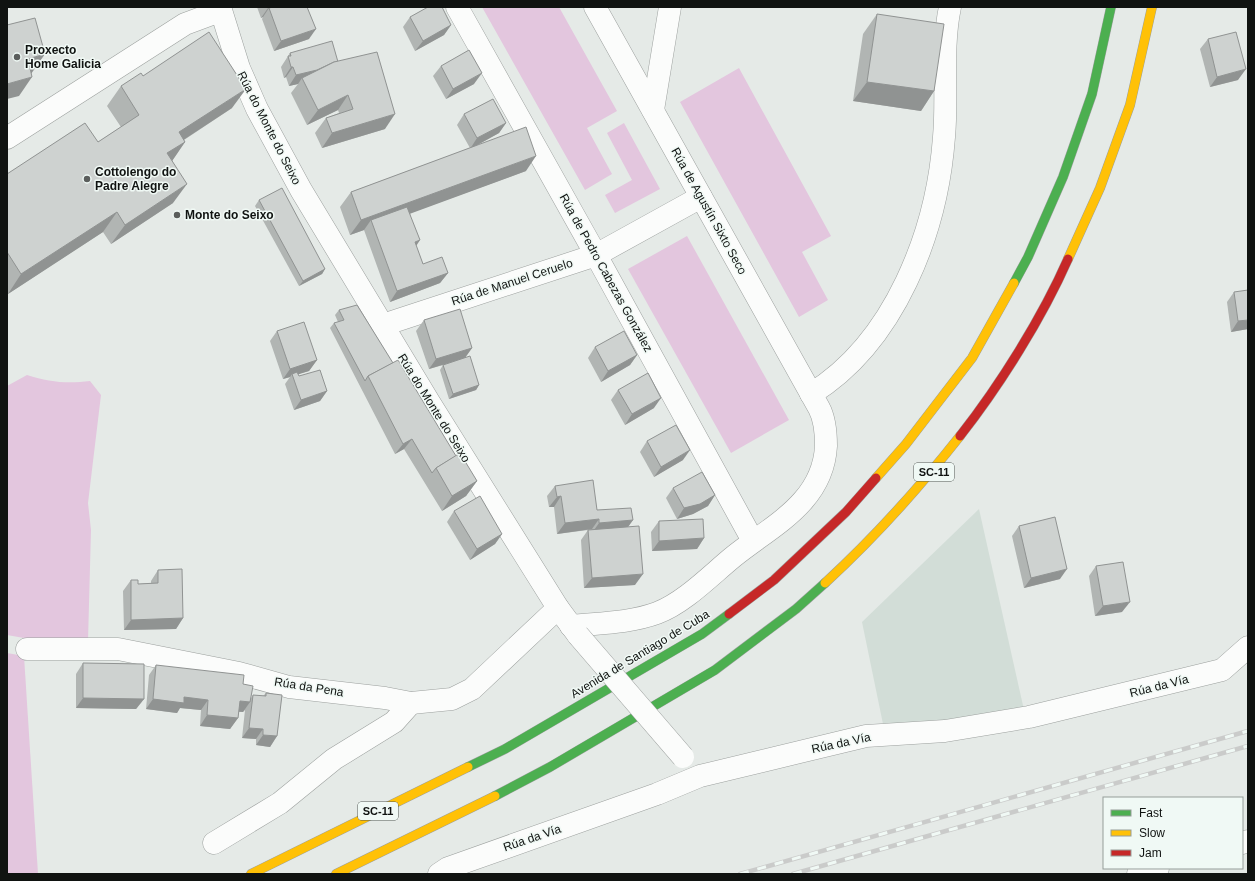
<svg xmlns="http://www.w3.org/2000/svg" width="1255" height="881" viewBox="0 0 1255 881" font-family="Helvetica,sans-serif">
	<rect width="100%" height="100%" fill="#e5eae7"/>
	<polygon fill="#d2ddd7" points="979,509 1024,710 941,728 883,724 862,622"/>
	<g fill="#e3c6de">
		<polygon points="482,7 559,7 617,111 587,128 612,174 585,190"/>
		<polygon points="739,68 831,236 802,252 828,300 799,317 680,102"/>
		<polygon points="624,123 660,189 615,213 605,195 632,180 607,133"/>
		<polygon points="687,236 789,420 731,453 628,269"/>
		<path d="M27,375C49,382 67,384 90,381L101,395L88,503L91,530L88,641H41L7,635V386Z"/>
		<polygon points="7,653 24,656 38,874 7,874"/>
	</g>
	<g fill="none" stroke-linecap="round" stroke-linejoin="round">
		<g stroke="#9ca09e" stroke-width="23">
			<g id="street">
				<polyline points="220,7 239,68 257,109 301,190 429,402 558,608 578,635"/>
				<polyline points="457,7 596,255 753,541"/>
				<polyline points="653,110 670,7"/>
				<polyline points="7,138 185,24 220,11"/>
				<polyline points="383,325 596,255 701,197"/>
				<path d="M811,394C895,342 937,232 944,137C948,94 941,50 950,7"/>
				<path d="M571,626C599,623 630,623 657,613C684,603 711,575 733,557C771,526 823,503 826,446C826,434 825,419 819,408L595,7"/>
				<polyline points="27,649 118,649 239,673 289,687 385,698 411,703 452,699 472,689 558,608"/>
				<polyline points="214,843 280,803 334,759 394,722 411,703"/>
				<polyline points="1242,843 1248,841"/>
				<polyline points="439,874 448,868 657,794 700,776 866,736 945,731 1029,717 1222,670 1248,647"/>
				<polyline points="1138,874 1158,868"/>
			</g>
		</g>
		<g stroke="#9ca09e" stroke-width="10">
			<g id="fast">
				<polyline points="1014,283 1028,257 1063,177 1092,94 1111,7"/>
				<polyline points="468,767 505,749 702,634 729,614"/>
				<polyline points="495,796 550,767 715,670 796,609 825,583"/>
			</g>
		</g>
		<g stroke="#9ca09e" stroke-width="10">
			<g id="slow">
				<polyline points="1068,259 1100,188 1130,105 1152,7"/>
				<polyline points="876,478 906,444 972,358 1014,283"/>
				<path d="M825,583C875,537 919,488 960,436"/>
				<polyline points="251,874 468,767"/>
				<polyline points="336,874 495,796"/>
			</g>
		</g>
		<g stroke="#9ca09e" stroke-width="10">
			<g id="jam">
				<path d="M960,436C1000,385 1042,318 1068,259"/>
				<polyline points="729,614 774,580 846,512 876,478"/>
			</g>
		</g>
		<use href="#street" stroke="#fbfcfb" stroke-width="22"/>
		<use href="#fast" stroke="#4caf50" stroke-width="9"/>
		<use href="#slow" stroke="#ffc107" stroke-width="9"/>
		<use href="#jam" stroke="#c62828" stroke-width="9"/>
		<g stroke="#cacbca" stroke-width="4.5">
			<g id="rail">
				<polyline points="740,874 1248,731"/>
				<polyline points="793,874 1248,746"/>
			</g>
		</g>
		<use href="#rail" stroke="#f0f9f5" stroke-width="3" stroke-dasharray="9" stroke-linecap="butt"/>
		<g stroke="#9ca09e" stroke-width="23" stroke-linecap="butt">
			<polyline id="street-bridge" points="578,635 683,757"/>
		</g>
		<use href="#street-bridge" stroke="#fbfcfb" stroke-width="22"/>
	</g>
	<g fill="#b1b5b3">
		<polygon points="257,7 307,7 309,39 274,51 262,19 263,17 261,18"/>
		<polygon points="877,14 934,91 921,111 853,101 863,34"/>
		<polygon points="410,17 451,25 444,35 415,51 403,27"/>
		<polygon points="1208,39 1238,80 1210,87 1200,49"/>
		<polygon points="290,53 338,62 385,129 322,148 315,133 326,118 339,113 338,110 307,125 291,93 298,84 289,86 286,77 284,78 281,67"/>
		<polygon points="441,66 474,84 446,99 433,76"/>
		<polygon points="143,76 232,108 184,140 185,142 172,161 173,203 111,244 103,232 8,294 7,293 7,174 98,142 121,127 107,106 121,86"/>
		<polygon points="464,114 506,123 499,133 474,147 526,171 410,213 416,246 423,264 448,273 440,283 390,302 364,230 350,235 340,207 351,192 470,148 457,125"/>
		<polygon points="259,200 325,269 322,274 299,286 255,206"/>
		<polygon points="1234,292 1248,329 1231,332 1227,302"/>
		<polygon points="339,310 393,363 456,456 477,481 466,496 442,511 404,449 395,454 330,328 334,323 338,322 335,315"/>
		<polygon points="424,320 472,348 465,357 479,385 476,390 449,399 440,370 443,365 429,369 416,331"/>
		<polygon points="277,331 317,360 309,371 298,374 299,376 327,391 320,401 294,410 285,384 290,377 283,379 270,341"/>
		<polygon points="595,347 637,355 630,365 601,382 588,358"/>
		<polygon points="618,390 654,408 625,425 611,400"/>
		<polygon points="647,441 683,460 654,477 640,452"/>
		<polygon points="555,486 597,510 633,520 628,527 635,585 584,588 581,540 588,530 557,534 554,507 549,507 547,496"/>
		<polygon points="673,488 715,495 708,506 693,514 677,519 666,498"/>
		<polygon points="454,511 502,534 495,544 470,560 447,522"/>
		<polygon points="659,521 704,538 697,549 652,551 651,532"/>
		<polygon points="1019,526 1060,579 1024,588 1012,536"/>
		<polygon points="1096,566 1122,612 1095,616 1089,576"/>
		<polygon points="158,570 183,618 176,629 124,630 123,591 131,580 138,584 151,583 151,581"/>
		<polygon points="83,663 144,699 136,709 76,708 76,674"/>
		<polygon points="156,665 243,684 251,698 253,695 263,696 266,693 277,736 270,747 256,745 256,739 242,738 245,710 243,712 239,712 238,718 230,729 200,726 201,710 180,708 177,713 146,709 149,675"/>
	</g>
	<g fill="#909392">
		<polygon points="270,7 293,7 269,8 263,17 261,18 268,8"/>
		<polygon points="451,25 444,35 415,51 423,41"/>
		<polygon points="316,29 309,39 274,51 281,41"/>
		<polygon points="45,54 31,74 28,59"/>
		<polygon points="339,65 302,78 298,84 289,86 296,75"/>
		<polygon points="291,67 293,67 286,77 284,78"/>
		<polygon points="1246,69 1238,80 1210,87 1217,77"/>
		<polygon points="482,73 474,84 446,99 453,89"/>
		<polygon points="32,77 19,96 7,99 7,84"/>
		<polygon points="867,82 934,91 921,111 853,101"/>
		<polygon points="246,89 232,108 165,152 179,132"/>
		<polygon points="348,95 338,110 307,125 318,110"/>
		<polygon points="395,114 385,129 322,148 332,133"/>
		<polygon points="506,123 499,133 470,149 477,138"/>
		<polygon points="185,142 172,161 167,153"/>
		<polygon points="536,156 526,171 374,227 371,220 364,230 350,235 361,220"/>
		<polygon points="187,184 173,203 111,244 125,225"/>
		<polygon points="117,212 103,232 8,294 21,274"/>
		<polygon points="420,240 413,251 415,242"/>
		<polygon points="325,269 322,274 299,286 303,281"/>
		<polygon points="448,273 440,283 390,302 397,291"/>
		<polygon points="1248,320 1248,329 1231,332 1238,321"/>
		<polygon points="472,348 465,358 429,369 436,359"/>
		<polygon points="637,355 630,365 601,382 608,371"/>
		<polygon points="317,360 309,371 293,376 292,374 290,377 283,379 290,369"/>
		<polygon points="479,385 476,390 449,399 453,394"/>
		<polygon points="327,391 320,401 294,410 301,400"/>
		<polygon points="661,398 654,408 625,425 632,414"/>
		<polygon points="412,439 404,449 395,454 403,444"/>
		<polygon points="690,450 683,460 654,477 661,467"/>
		<polygon points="477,481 466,496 442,511 452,496"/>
		<polygon points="715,495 708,506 693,514 677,519 684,508"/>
		<polygon points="561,496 554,507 549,507 557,497"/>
		<polygon points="599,519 592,529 557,534 565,523"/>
		<polygon points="633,520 625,531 592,533 599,523"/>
		<polygon points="502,534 495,544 470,560 477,549"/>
		<polygon points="704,538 697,549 652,551 659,541"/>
		<polygon points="1067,569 1060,579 1024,588 1031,578"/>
		<polygon points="643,574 635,585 584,588 592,578"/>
		<polygon points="1130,602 1122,612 1095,616 1103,606"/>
		<polygon points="183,618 176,629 124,630 131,620"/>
		<polygon points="184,697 208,700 201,710 180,708 177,713 146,709 153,699"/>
		<polygon points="83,698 144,699 136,709 76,708"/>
		<polygon points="240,701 250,702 243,712 233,711"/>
		<polygon points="207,715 238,718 230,729 200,726"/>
		<polygon points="249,728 263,729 256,739 242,738"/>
		<polygon points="263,735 277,736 270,747 256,745"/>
	</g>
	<g fill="#ced2d0" stroke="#909392">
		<polygon points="273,7 307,7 316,29 281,41 269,8"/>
		<polygon points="428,7 442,7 451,25 423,41 410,17"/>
		<polygon points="877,14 944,24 934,91 867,82"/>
		<polygon points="35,18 45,54 28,59 32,77 7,84 7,25"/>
		<polygon points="209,32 246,89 179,132 185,142 167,153 187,184 125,225 117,212 21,274 7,252 7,174 85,123 98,142 139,115 121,86 141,73 143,76"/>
		<polygon points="1236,32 1246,69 1217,77 1208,39"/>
		<polygon points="332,41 338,62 334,62 317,70 296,75 293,67 291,67 288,56 291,56 290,53"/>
		<polygon points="469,50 482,73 453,89 441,66"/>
		<polygon points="377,52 395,114 332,133 326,118 353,109 348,95 318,110 302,78 334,62"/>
		<polygon points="493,99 506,123 477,138 464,114"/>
		<polygon points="526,127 536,156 361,220 351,192"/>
		<polygon points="282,188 325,269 303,281 259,200"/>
		<polygon points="407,207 420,240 415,242 423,264 442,257 448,273 397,291 371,220"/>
		<polygon points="1248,290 1248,320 1238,321 1234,292"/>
		<polygon points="357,305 393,363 368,376 365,381 334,323 344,320 339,310"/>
		<polygon points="460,309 472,348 436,359 424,320"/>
		<polygon points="304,322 317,360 290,369 277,331"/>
		<polygon points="624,331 637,355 608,371 595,347"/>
		<polygon points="470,356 479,385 453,394 443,365"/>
		<polygon points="398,360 456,456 436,468 432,473 412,439 403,444 368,376"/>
		<polygon points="320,370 327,391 301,400 292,374 297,372 299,376"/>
		<polygon points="648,373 661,398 632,414 618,390"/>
		<polygon points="676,425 690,450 661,467 647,441"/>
		<polygon points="460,453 477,481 452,496 436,468"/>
		<polygon points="702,472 715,495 700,504 684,508 673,488"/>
		<polygon points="593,480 597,510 631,508 633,520 599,523 599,519 565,523 561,496 557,497 555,486"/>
		<polygon points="480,496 502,534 477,549 454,511"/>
		<polygon points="1055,517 1067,569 1031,578 1019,526"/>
		<polygon points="703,519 704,538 659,541 659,521"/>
		<polygon points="639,526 643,574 592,578 588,530"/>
		<polygon points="1123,562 1130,602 1103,606 1096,566"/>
		<polygon points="182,569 183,618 131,620 131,580 138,580 138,584 158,583 158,570"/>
		<polygon points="83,663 144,664 144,699 83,698"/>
		<polygon points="156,665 244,675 243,684 253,686 250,702 240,701 238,718 207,715 208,700 184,697 184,703 153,699"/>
		<polygon points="266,693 282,695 277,736 263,735 263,729 249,728 253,695 266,696"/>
	</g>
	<g fill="#5b5e5c" stroke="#f0f9f5" stroke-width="1.5">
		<circle cx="17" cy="57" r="4"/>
		<circle cx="87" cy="179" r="4"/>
		<circle cx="177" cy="215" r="4"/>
	</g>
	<g text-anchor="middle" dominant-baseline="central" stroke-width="3" stroke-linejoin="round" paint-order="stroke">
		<g fill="#f0f9f5" stroke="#535855" stroke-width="1">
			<rect x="914" y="463" width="40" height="18" rx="3"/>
			<rect x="358" y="802" width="40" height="18" rx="3"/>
		</g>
		<g font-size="11" font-weight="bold" fill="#101311">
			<text x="934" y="472">SC-11</text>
			<text x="378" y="811">SC-11</text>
		</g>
		<g font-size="12" font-weight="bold" fill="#101311" stroke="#f0f9f5" text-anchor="start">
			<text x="25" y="50">Proxecto<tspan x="25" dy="14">Home Galicia</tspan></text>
			<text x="95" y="172">Cottolengo do<tspan x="95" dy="14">Padre Alegre</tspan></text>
			<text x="185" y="215">Monte do Seixo</text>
		</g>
		<g font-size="12" fill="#101311" stroke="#f0f9f5">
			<text transform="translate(269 128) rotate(63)">Rúa do Monte do Seixo</text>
			<text transform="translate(709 211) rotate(61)">Rúa de Agustín Sixto Seco</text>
			<text transform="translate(606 273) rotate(61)">Rúa de Pedro Cabezas González</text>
			<text transform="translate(512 282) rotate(-18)">Rúa de Manuel Ceruelo</text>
			<text transform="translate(434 408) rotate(58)">Rúa do Monte do Seixo</text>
			<text transform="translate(640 654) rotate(-31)">Avenida de Santiago de Cuba</text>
			<text transform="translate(1159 686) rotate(-14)">Rúa da Vía</text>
			<text transform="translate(309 687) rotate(9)">Rúa da Pena</text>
			<text transform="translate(841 743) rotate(-12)">Rúa da Vía</text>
			<text transform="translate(532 838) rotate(-19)">Rúa da Vía</text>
		</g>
	</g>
	<rect width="1255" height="881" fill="none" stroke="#101311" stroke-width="16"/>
	<rect x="1103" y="797" width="140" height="72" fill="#f0f9f5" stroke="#969d9a"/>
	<rect x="1111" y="810" width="20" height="6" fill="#4caf50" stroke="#969d9a"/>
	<text x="1139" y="817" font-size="12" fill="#101311">Fast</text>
	<rect x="1111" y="830" width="20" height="6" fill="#ffc107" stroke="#969d9a"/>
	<text x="1139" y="837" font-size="12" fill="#101311">Slow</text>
	<rect x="1111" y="850" width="20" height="6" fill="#c62828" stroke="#969d9a"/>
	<text x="1139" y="857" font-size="12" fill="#101311">Jam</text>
</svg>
